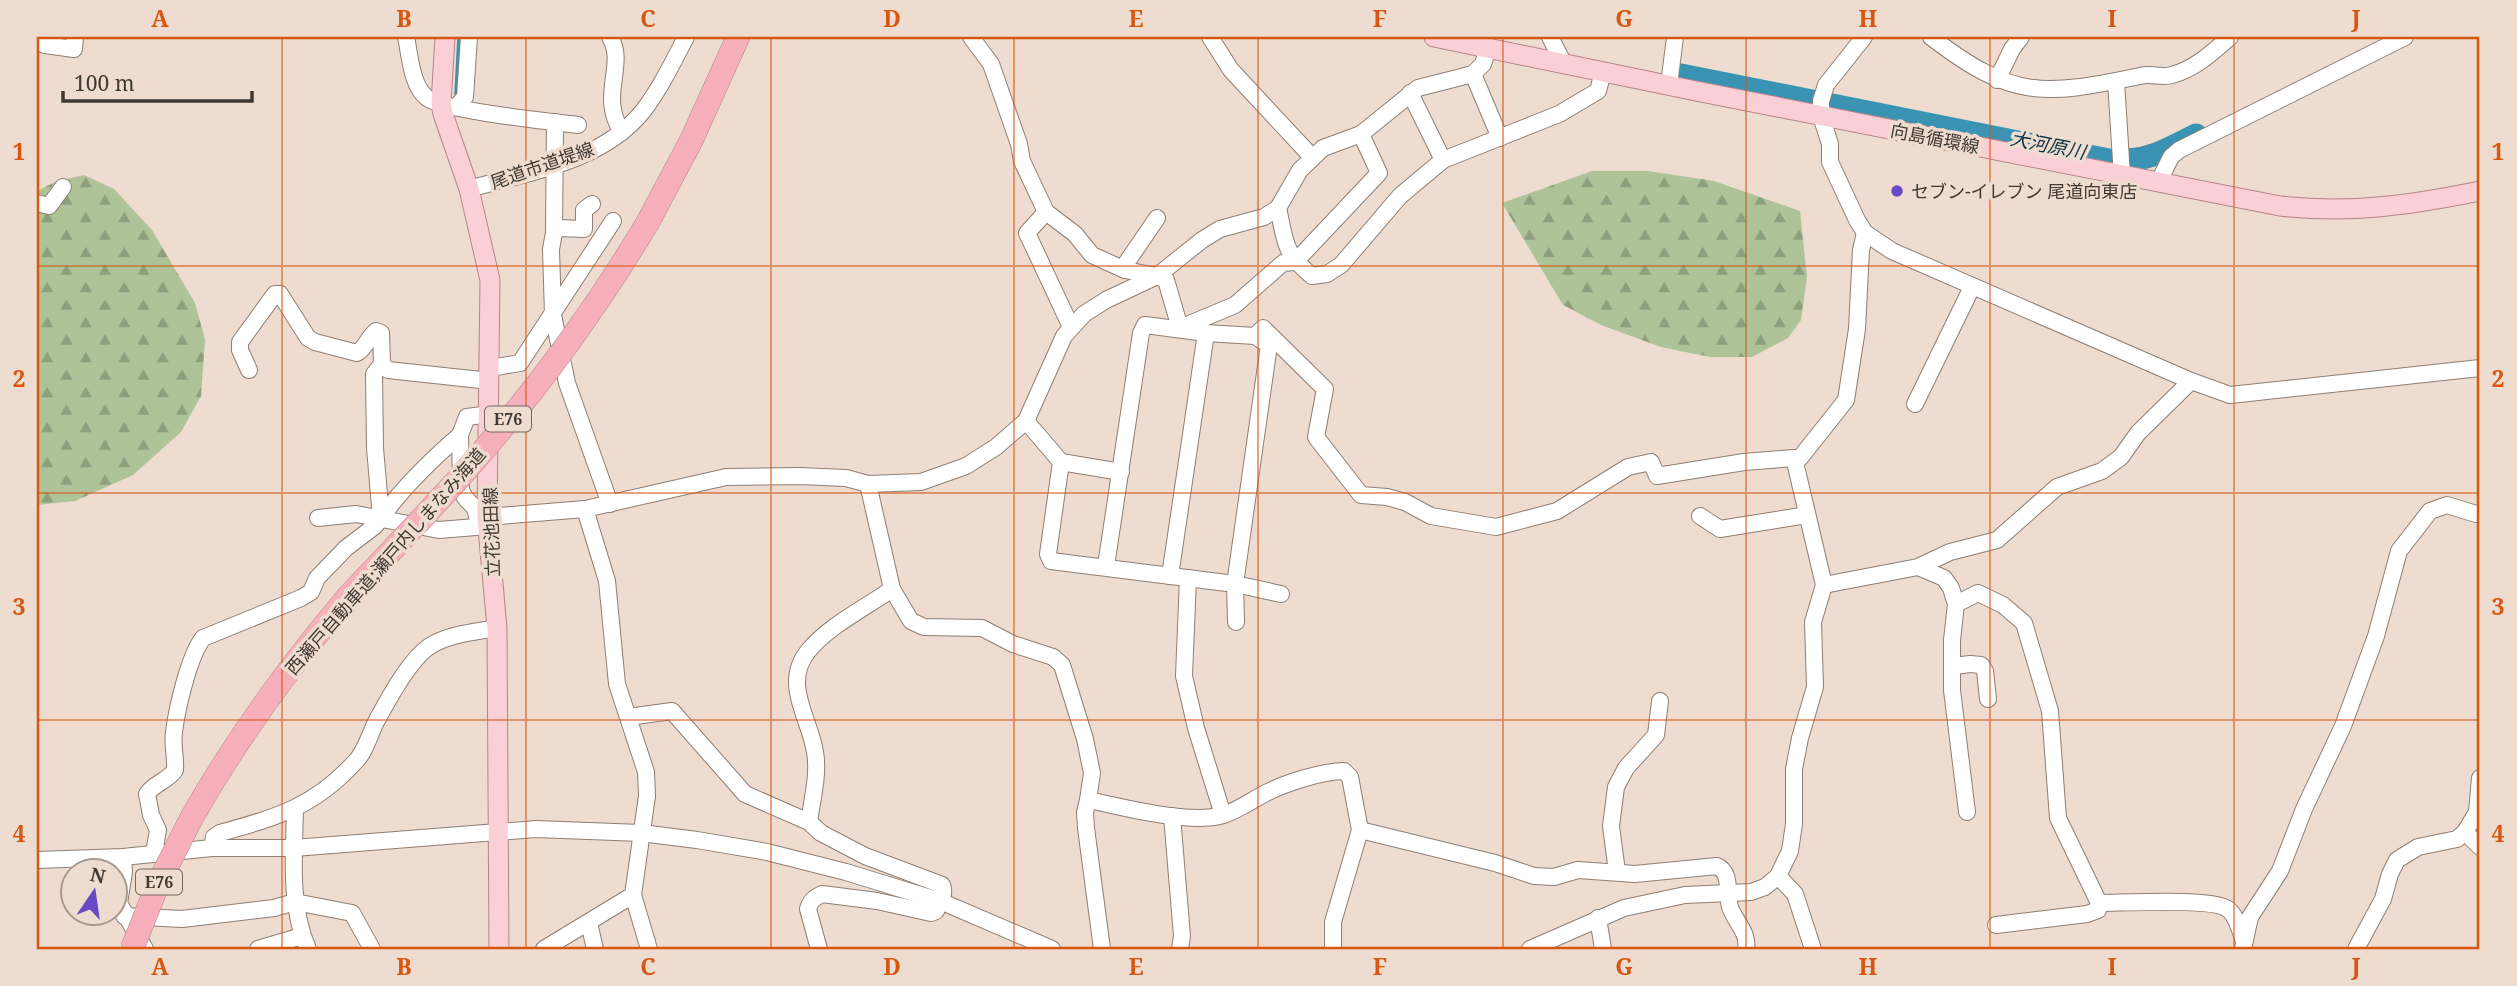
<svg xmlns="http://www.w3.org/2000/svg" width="2517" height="986" viewBox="0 0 2517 986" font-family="'Noto Serif','Noto Sans JP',serif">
	<defs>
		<pattern id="forest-firs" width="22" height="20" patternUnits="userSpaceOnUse" patternTransform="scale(1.75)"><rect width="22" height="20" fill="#aec398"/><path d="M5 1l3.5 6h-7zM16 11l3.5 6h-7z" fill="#8f9f7d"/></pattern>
	</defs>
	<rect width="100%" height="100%" fill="#eddccf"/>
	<g fill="url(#forest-firs)">
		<polygon points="1592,171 1648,171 1714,181 1800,211 1807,277 1801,320 1788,338 1752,357 1710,357 1661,347 1601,325 1563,305 1502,203"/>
		<polygon points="84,175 114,189 152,230 195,303 205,340 201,396 181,432 133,475 75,501 37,505 37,191 55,182"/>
	</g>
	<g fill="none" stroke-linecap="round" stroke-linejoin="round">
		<polyline stroke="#3b93b3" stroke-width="3.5" points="456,94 459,37"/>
		<path stroke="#3b93b3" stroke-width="23" d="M1681,75L2109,160C2146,163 2164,151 2196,135"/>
		<g stroke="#8e7e73" stroke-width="18">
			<g id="minor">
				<path d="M406,37C410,55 411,85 427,98C441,110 553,122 578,125"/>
				<path d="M610,37C627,65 598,96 622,132"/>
				<polyline points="971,37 991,64 1019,144 1022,161 1046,212 1027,233 1071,327"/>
				<polyline points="1210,37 1231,70 1312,157"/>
				<polyline points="1550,37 1564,64"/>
				<polyline points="1864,37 1826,85 1821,101 1821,116 1830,144 1830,162 1857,220 1865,233 1892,251 2191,381 2230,395 2480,368"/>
				<path d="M1931,37C2013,100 2043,96 2140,76C2151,73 2162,78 2172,75C2195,69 2213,52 2230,37"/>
				<polyline points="37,40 45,45 74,49 75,37"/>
				<polyline points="1473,74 1500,138"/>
				<polyline points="1997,80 2012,49 2021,37"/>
				<polyline points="2116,82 2122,176"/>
				<polyline points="1669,85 1675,37"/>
				<polyline points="1410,93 1443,160"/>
				<polyline points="456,107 465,97 469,37"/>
				<polyline points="2158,183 2171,157 2179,150 2405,37"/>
				<path d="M469,189C529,172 602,162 643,111C660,89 673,62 686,37"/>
				<polyline points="37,203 49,206 63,187"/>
				<polyline points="592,204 584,210 584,229 558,228 554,233 551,249 553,315 567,383 610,504"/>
				<path d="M1278,208C1286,243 1283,252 1312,276L1327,274L1341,265L1400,196L1443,160L1559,114L1598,91L1603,72"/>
				<polyline points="1046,212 1075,234 1092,255 1125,270 1157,276 1166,280 1180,328 1235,305 1283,263 1295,262 1379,173 1361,134"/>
				<polyline points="554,233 555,122"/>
				<polyline points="1125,270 1127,262 1157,218"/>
				<polyline points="1255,336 1263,328 1325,389 1316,437 1361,495 1387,497 1405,502 1431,516 1496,527 1557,511 1628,467 1651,462 1657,476 1744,462 1794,458"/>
				<polyline points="491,368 520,363 613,221"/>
				<path d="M249,370L240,350V342L272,298L275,294H280L308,338L315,342L357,353C367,347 367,338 376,331L381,333L382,364L388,370L490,381"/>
				<polyline points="1915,404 1972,287"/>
				<polyline points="1026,421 1061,462 1121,472"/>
				<polyline points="1061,462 1048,554 1051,561 1235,584 1281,594"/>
				<path d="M868,484L892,589L911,621L924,627L982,628L1013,644L1053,657L1062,665L1085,739L1092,773L1088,800C1124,807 1188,825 1223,815C1237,811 1252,800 1266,793C1285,783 1323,771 1344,771L1350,777L1360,830L1333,922V949"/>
				<polyline points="1700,516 1720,529 1807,515"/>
				<polyline points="487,517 585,509 726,477 800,476 846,478 868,484 921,482 966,466 996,447 1026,421 1064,336 1084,314 1106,300 1157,276 1202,240 1220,229 1264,217 1278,208 1300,170 1323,148 1361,134 1418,88 1473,74 1483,64 1488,48"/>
				<polyline points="318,518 356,514 439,530 488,526"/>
				<path d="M381,518C403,487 431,460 460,435"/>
				<path d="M478,526C477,499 468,508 461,490L460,435L467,417L490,414"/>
				<polyline points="1106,566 1141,333 1145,325 1206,333 1255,336 1269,345 1235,584 1236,622"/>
				<polyline points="1918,567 1944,578 1951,588 1956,604 1952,640 1952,690 1967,812"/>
				<polyline points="1170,576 1206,333"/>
				<polyline points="1188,578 1184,676 1196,728 1223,815"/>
				<polyline points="1824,585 1918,567 1950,552 1997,540 2057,487 2102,471 2121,457 2138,433 2191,381"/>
				<polyline points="1956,604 1978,593 2003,605 2024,623 2050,711 2058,818 2099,903 2098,910 2087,914 1996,925"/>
				<polyline points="1954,666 1970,664 1981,665 1985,671 1988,699"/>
				<path d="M628,717L672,711L745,794L809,822L821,833L865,856L942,885C946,894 939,903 936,911L931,913L877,901L822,894C814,898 810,901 808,909L819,949"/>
				<polyline points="1088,800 1085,812 1086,828 1102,949"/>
				<path d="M295,809C294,855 289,906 308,949"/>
				<polyline points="1172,816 1182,936 1180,949"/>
				<path d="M809,822C812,800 819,774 815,752C810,718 781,683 809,650C830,625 865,608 892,589"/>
				<path d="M1360,830L1495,863L1534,876L1554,877L1578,870L1635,874L1717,866C1732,873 1726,892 1730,907C1735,922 1749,932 1746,949"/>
				<polyline points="2465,832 2480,847"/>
				<path d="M212,848L214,837L220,833C277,817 314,807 355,762C366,751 370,733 377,720C389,698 410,659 430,646C449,634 475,632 497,628"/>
				<path d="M154,853L158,830L151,815L147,794C154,783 168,781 175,770C176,757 172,744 174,732C177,708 189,656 203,638L301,598L311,592L317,578L346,548L375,526L381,518L375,448L374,374L382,364"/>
				<polyline points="123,857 124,872 119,903 145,949"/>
				<polyline points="37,860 123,857 212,848 294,848 536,829 641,833 697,840 767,852 846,872 940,901 1052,949"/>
				<polyline points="1617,872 1611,826 1616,787 1626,768 1656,735 1660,701"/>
				<polyline points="1778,876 1795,894 1813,949"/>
				<polyline points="633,895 649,949"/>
				<path d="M2099,903C2122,903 2210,898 2226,908C2236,913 2240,931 2244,941"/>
				<polyline points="124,916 182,919 274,908 295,902 352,913 372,949"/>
				<polyline points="1598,918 1603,949"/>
				<polyline points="589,923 595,949"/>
				<polyline points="258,949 302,936"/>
				<polyline points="544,949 633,895 647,796 646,772 617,684 607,581 585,509"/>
				<polyline points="1530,949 1624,908 1685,895 1751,892 1765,887 1778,876 1790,851 1794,824 1794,769 1800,738 1815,687 1813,622 1824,585 1794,458 1800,458 1846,400 1857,329 1861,250 1865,233"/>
				<polyline points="2243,949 2250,917 2280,871 2304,809 2343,726 2376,636 2399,551 2430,511 2447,505 2476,514 2480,513"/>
				<polyline points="2356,949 2383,899 2390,874 2397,860 2418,847 2457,839 2465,832 2477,812 2480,778"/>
			</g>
		</g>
		<g stroke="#b6858b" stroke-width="21">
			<g id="major">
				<polyline points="445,37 441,103 443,114 469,189 490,280 487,517 497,628 499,949"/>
				<path d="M1434,37L1696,91L2280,206C2351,214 2411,205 2480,191"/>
			</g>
		</g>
		<g stroke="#b6858b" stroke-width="24">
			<g id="highway">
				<polyline points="648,222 691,141 738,37"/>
				<path d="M192,817C237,738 288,668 346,599"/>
			</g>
		</g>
		<use href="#minor" stroke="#fff" stroke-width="16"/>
		<use href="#major" stroke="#facfd6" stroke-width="19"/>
		<use href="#highway" stroke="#f6afbb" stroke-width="23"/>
		<g stroke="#b6858b" stroke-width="24" stroke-linecap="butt">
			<g id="highway-bridge">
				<path d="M346,599C387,555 429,512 469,467C536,391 596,309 648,222"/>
				<polyline points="132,949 158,884 192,817"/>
			</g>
		</g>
		<use href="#highway-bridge" stroke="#f6afbb" stroke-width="23"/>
	</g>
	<path fill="none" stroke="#d75610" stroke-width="2" stroke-opacity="0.55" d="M282,37V949M526,37V949M771,37V949M1014,37V949M1258,37V949M1503,37V949M1746,37V949M1990,37V949M2234,37V949M37,266H2480M37,493H2480M37,720H2480"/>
	<circle fill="#674ac3" stroke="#eddccf" stroke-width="2.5" cx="1897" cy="191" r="7"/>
	<g text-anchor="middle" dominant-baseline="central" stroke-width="7" stroke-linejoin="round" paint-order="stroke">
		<g fill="#eddccf" stroke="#736962" stroke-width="2">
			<rect x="485" y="406.5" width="46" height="25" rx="5"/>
			<rect x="136" y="869.5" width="46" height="25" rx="5"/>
		</g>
		<g font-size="16" font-weight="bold" fill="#3f3833">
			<text x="508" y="419">E76</text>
			<text x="159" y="882">E76</text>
		</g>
		<g font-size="18" fill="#3f3833" stroke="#eddccf">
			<text transform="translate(1935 138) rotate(11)">向島循環線</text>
			<text transform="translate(542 165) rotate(-19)">尾道市道堤線</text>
			<text transform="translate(491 532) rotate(-92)">立花池田線</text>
			<text transform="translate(385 561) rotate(-49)">西瀬戸自動車道;瀬戸内しまなみ海道</text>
		</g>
		<g font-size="18" fill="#3f3833" stroke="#eddccf" text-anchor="start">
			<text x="1911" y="191">セブン-イレブン 尾道向東店</text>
		</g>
		<g font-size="19" font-style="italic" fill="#0e3645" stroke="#eddccf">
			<text transform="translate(2048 145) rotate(11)">大河原川</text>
		</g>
	</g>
	<rect width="2517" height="986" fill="none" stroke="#eddccf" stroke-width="77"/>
	<g transform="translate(94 892) rotate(13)"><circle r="33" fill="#eddccf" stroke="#a79a91" stroke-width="2"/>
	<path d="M0-5L12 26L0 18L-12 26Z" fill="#674ac3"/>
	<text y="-10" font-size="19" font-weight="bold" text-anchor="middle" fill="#3f3833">N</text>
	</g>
	<path d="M63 91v10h189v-10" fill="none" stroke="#3f3833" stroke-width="3.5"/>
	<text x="74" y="91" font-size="21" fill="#3f3833" stroke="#eddccf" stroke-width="5" paint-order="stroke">100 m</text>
	<rect x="38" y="38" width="2440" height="910" fill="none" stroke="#d75610" stroke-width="2.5"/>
	<g font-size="23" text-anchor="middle" font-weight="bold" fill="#d75610">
		<text x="160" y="27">A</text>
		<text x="404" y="27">B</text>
		<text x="648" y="27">C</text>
		<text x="892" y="27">D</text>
		<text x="1136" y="27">E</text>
		<text x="1380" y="27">F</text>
		<text x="1624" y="27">G</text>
		<text x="1868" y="27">H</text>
		<text x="2112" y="27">I</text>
		<text x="2356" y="27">J</text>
		<text x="19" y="160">1</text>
		<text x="2498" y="160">1</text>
		<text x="19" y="387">2</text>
		<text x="2498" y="387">2</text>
		<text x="19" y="615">3</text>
		<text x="2498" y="615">3</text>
		<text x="19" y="842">4</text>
		<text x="2498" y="842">4</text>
		<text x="160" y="975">A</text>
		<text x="404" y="975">B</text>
		<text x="648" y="975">C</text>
		<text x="892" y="975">D</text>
		<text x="1136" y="975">E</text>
		<text x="1380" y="975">F</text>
		<text x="1624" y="975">G</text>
		<text x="1868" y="975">H</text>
		<text x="2112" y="975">I</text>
		<text x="2356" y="975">J</text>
	</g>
</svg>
